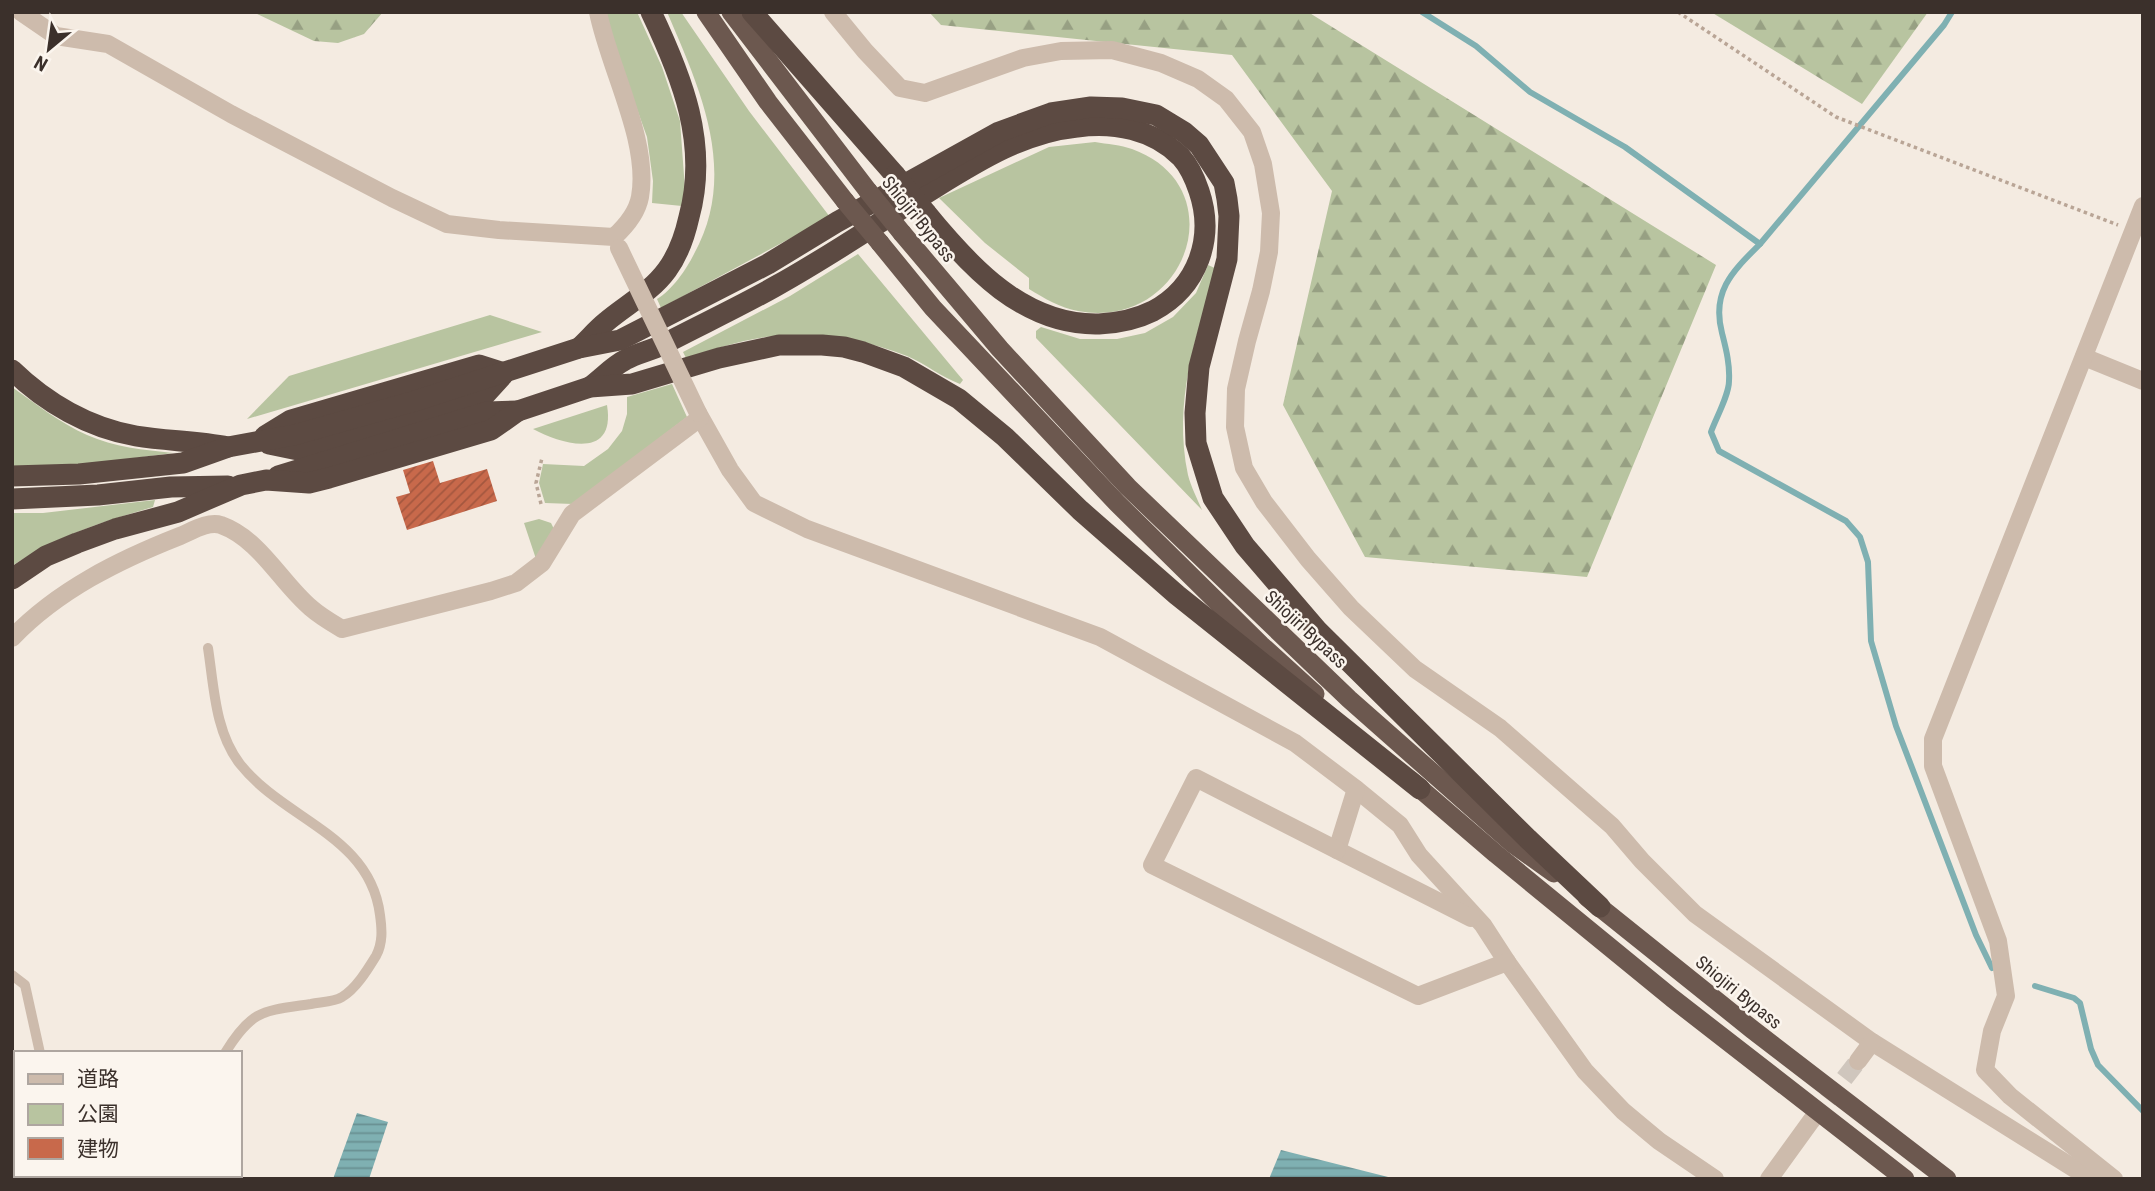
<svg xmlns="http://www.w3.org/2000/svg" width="2155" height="1191" viewBox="0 0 2155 1191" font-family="'Roboto Condensed','Noto Sans JP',sans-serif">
	<defs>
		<pattern id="forest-firs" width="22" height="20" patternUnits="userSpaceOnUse" patternTransform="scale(1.75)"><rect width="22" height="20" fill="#b8c4a0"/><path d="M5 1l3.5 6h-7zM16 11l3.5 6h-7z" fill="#97a083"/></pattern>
		<pattern id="water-rules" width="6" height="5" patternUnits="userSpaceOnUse" patternTransform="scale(1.75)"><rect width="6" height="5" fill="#7fb0b2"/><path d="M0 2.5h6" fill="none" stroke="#699091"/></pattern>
		<pattern id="building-hatch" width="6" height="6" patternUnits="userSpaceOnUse" patternTransform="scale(1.75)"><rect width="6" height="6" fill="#c8694b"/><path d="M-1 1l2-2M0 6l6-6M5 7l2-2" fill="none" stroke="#a4573f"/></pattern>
	</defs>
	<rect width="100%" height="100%" fill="#f4ebe1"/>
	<g fill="#b8c4a0">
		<polygon points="605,12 637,12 662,67 680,121 685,189 682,206 652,203 653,181 647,137 610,34"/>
		<path d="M667,12H681L749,111L830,217L661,308L657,299C672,290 686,270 694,254C739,172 700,89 667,12Z"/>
		<path d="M1095,142C1107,144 1121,145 1132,149C1237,187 1186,331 1078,311C1060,308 1044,298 1029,289V278L985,243L939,198L1049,147Z"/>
		<path d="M858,254L957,373L963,380L960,384C941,377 926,364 907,356C862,338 813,331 765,337C738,341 711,350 686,358L683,352L790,296Z"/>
		<path d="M1208,265L1217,269C1195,338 1173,402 1188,475C1191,487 1197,498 1202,510L1036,338V331L1041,327L1080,339H1117L1145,333L1173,317L1196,293Z"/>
		<polygon points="490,315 542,332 247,419 289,376"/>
		<polygon points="672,384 687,417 573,504 545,503 539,483 543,464 584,466 608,449 622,431 627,414 627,397"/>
		<path d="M12,387C36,404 60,423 87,435C114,447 144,450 173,453L97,463L12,468Z"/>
		<path d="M607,405C616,460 563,445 533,429Z"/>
		<path d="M155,500L153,507C102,522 57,536 12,566V513H43Z"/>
		<polygon points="539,519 551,523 554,529 536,559 524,523"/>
	</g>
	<g fill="url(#forest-firs)">
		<polygon points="253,12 383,12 364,34 338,43 314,41"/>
		<polygon points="929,12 1308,12 1716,265 1587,577 1365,557 1283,405 1332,191 1232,55 941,25"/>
		<polygon points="1711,12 1928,12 1862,104"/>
	</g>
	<g fill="url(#water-rules)">
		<polygon points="357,1113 388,1122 369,1179 333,1179"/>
		<polygon points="1281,1150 1396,1179 1269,1179"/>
	</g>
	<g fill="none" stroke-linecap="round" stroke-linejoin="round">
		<g stroke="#7fb0b2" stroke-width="6">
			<polyline points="1422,12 1476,46 1530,92 1625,147 1760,244"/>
			<path d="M1952,12L1944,25L1760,244C1733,271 1711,291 1722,333C1726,349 1730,364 1729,381C1729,395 1716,418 1711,432L1719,451L1846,521L1860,537L1868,562L1871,641L1896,726L1976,935L1992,968"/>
			<polyline points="2035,986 2074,998 2080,1003 2091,1049 2098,1065 2143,1111"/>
		</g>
	</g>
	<polygon fill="url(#building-hatch)" points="433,461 440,483 487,469 497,501 407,530 396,497 410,493 403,470"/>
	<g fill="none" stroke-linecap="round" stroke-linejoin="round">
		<polyline stroke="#cfc6bd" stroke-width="18" stroke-dasharray="18 9" stroke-linecap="butt" points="1811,1121 1858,1061"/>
		<g stroke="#b9a596" stroke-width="3.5" stroke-dasharray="3.5 3.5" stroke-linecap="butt">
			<polyline points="1678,12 1836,117 2118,225"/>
			<polyline points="541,504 536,483 542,458"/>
		</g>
		<g stroke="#cdbbac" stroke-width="10">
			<path d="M208,648C214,687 215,732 240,764C284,820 370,835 380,915C382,929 383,943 376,956C368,969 356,989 342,997C334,1002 321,1002 311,1004C263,1011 252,1009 225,1053"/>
			<polyline points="12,975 25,985 40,1053"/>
			<polyline points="228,1175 231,1179"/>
		</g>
		<g stroke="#cdbbac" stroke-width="18">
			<path d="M21,12L56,36L108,44L231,114L392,198L447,224L499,230L614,237C626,226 637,213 640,197C650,141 609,68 598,12"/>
			<polyline points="833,12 865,51 900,88 925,93 1023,58 1061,51 1112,50 1161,63 1198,79 1226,99 1252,132 1263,164 1271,213 1269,252 1261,291 1247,341 1236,389 1235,427 1244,468 1264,502 1308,559 1351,608 1415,669 1500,728 1612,826 1642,861 1695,914 1872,1042 2091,1179"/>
			<polyline points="2084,357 2143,381"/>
			<polyline points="698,413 730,470 754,503 807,529 1100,637 1295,743 1356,789 1400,825 1419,855 1483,925 1507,962 1585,1071 1623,1111 1659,1141 1715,1179"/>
			<path d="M12,638C58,590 119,560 180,536C192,531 208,521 221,525C260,539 281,583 311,608C320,616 332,623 342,629L491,591L516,583L542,563L572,514L700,418"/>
			<polyline points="1356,789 1337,850 1471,918"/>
			<polyline points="1337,850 1196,778 1152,865 1418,996 1507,962"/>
			<polyline points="1858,1061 1872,1042"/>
			<polyline points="1769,1179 1811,1121"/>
			<polyline points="2114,1179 2010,1096 1985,1070 1992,1031 2006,996 1998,941 1933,766 1933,739 2143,206"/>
		</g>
		<g stroke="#6c584f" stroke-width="19">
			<polyline points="706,12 768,102 845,201"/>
			<polyline points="731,12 868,191"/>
			<polyline points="902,233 1000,349 1128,487 1349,699 1512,843 1554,873"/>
			<polyline points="880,243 933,308 1117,503 1261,645 1315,694"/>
			<polyline points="1410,780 1496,854 1672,998 1905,1179"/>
			<polyline points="1587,897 1753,1030 1947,1179"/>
		</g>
		<g stroke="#5c4a42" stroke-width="21">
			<polyline points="752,12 895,175"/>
			<path d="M579,348C588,340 596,330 606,322C626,305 651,292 667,270C678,255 685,235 689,217C709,144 682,77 651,12"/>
			<path d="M12,370C46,403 89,428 136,436C167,441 197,441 228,447"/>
			<path d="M590,387C601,379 613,366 625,360C637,353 650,351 662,345C700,325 739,307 776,286C825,259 872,227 920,197C969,167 1018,133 1077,127C1114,122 1153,129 1181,157C1190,167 1195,179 1199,191C1215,238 1198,287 1153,311C1135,320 1119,323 1099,324C1024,326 970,267 926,213"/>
			<polyline points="265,436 291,420 479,365 504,373"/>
			<polyline points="269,444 298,450 484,396 503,375"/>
			<polyline points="12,476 79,474 183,463 228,447 294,435 415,401 579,348 620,340 768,264 837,222 999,132 1051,113 1091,107 1122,108 1156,115 1184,132 1199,145 1224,183 1227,199 1229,216 1227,259 1199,367 1195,413 1196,443 1213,498 1245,546 1318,631 1528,839 1600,907"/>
			<polyline points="278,476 487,412 518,411"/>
			<polyline points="12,499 98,495 171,487 228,486"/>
			<polyline points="12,579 46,556 77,543 115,529 178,512 241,485 266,480 309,483 329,478 491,430 518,411 590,387 632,384 719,358 779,345 822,345 844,347 863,352 904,367 959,399 1005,437 1080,510 1177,595 1420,789"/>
		</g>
		<polyline stroke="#cdbbac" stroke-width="18" points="619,248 698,413"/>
		<g stroke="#6c584f" stroke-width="19">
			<polyline points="868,191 902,233"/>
			<polyline points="845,201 880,243"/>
		</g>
		<polyline stroke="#5c4a42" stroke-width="21" points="895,175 926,213"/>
	</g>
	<g text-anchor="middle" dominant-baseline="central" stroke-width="5" stroke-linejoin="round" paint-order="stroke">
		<g font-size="18" fill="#3b302b" stroke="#fbf5ee">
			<text transform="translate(919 219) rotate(51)">Shiojiri Bypass</text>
			<text transform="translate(1306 629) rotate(43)">Shiojiri Bypass</text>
			<text transform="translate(1739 992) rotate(39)">Shiojiri Bypass</text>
		</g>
	</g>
	<rect width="2155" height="1191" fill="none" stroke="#3b302b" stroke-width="28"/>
	<rect x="14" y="1051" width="228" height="126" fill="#fbf5ee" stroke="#aea6a0" stroke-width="2"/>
	<rect x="28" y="1074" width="35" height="10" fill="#cdbbac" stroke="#aea6a0" stroke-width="2"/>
	<text x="77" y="1086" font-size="21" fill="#3b302b">道路</text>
	<rect x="28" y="1104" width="35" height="21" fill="#b8c4a0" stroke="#aea6a0" stroke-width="2"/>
	<text x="77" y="1121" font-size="21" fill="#3b302b">公園</text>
	<rect x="28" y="1138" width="35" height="21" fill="#c8694b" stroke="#aea6a0" stroke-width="2"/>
	<text x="77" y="1156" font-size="21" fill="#3b302b">建物</text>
	<g transform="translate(49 49) rotate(209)" stroke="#fbf5ee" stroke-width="5" paint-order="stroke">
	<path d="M0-5L12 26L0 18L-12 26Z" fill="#3b302b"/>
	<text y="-10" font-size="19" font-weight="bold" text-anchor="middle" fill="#3b302b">N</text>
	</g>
</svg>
